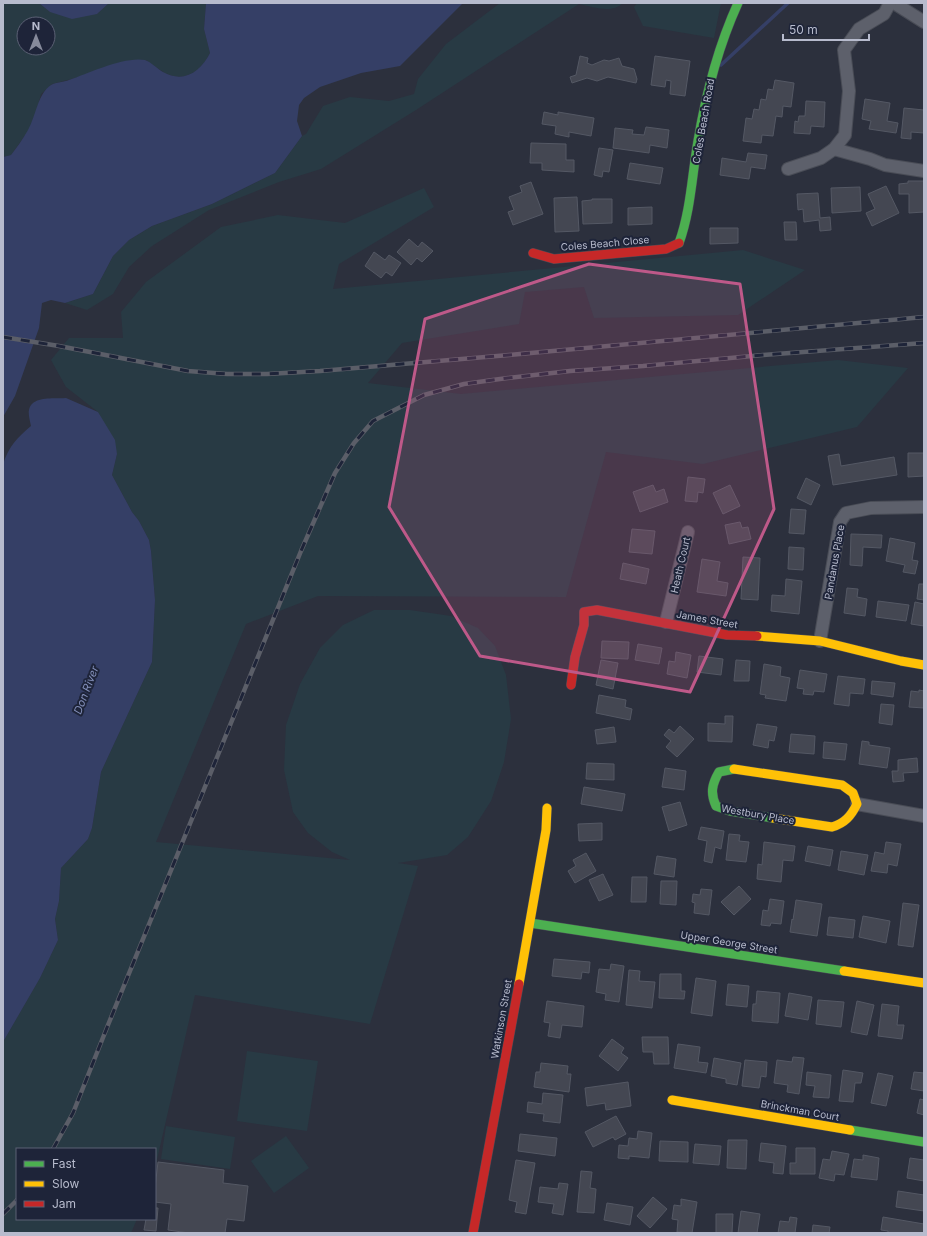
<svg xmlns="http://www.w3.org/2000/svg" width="927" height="1236" viewBox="0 0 927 1236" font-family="Inter,sans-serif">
	<rect width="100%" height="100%" fill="#2c303d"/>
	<g fill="#283a44" fill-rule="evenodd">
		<path d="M3,3H39L50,12L97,14L109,3H206L204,29L210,53C201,71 185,83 165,73C158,69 152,64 146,60L52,84L41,94L36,113L29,130L11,155L3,157ZM24,24H48V48H24Z"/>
		<path d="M500,3H623C612,14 593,7 579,4L416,110L321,169L279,182L209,210L152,246L129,267L113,294L87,310L65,303L93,294L113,256L129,240L152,226L212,204L275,173L302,136L306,134L323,106L350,97L389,101L414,94L418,79L446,44Z"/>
		<polygon points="637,3 721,3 714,38 643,26 634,7"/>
		<polygon points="424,188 434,207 339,264 333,289 743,250 805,270 738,315 594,318 584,287 525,292 519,324 402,343 368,383 461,394 838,360 908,368 857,427 703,464 606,452 566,597 318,596 246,624 156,842 350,860 332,852 308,833 293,812 284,770 286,725 300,684 320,648 343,625 374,610 410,610 451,616 478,628 495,646 506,675 511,719 504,762 491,801 468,837 447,855 398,863 418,866 370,1024 195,995 155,1168 155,1149 17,1149 17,1219 137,1219 131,1233 3,1233 3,1042 40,978 58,940 55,919 59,901 61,868 88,839 92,828 101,772 152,662 155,600 151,551 149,540 139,521 132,512 112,475 117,454 98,412 66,387 51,360 69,338 123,338 121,312 146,282 221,227 278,215 345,223"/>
		<polygon points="247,1051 318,1061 307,1131 237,1121"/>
		<polygon points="166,1126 235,1137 230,1169 161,1159"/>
		<polygon points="286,1136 309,1168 274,1193 251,1161"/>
	</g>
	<g fill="#353f66">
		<polygon points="39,3 109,3 97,14 72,19 50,12"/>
		<path d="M206,3H463L400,66L361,73L320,87L304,98L299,105L297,121L302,136L275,173L212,204L152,226L129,240L113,256L93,294L65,303L51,300L42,303L39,328L15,396L3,417V157L11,155C17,147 23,139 28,130C36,116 38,93 51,85C56,82 64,82 69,80C89,73 125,56 145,60C151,62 158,69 163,72C184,84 201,71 210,53L204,29Z"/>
		<path d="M66,398L98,412L115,440L117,454L112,475L132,512L139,521L149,540L151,551L155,600L152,662L101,772L92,828L88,839L61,868L59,901L55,919L58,940L40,978L3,1042V464C9,446 17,438 31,426C30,421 28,414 29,410C32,395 55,399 66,398Z"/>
	</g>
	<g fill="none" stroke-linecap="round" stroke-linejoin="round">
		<polyline stroke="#353f66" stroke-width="3.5" points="721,65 788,3"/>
	</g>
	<g fill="#444752" stroke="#545864">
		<polygon points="580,56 588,58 587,63 592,65 604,60 609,61 619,58 622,66 634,69 637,79 636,83 608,77 597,81 587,78 572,83 570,77 576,75"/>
		<polygon points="655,56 690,61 685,96 670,94 671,81 666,80 665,87 651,85"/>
		<polygon points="775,80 794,83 791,107 783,106 782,117 776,116 773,136 762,135 761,143 743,141 746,118 752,119 754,109 759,110 761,99 766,100 768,89 773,90"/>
		<polygon points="865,99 890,103 887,121 898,123 896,133 869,129 871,121 862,119"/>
		<polygon points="806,101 825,102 824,127 811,126 810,134 794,133 795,121 798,122 799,116 805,116"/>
		<polygon points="904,108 924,110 924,133 911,132 911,139 901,138"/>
		<polygon points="544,112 558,115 558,112 594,118 591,136 569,132 569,137 555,134 556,126 542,124"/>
		<polygon points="646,127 669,130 667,148 650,145 649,153 613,148 615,128 633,130 632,134 644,135"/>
		<polygon points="531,143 566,144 566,160 574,160 574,172 542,170 542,163 530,163"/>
		<polygon points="599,148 613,150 609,172 603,171 602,177 594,175"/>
		<polygon points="748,153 767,155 765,169 751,167 749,179 720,175 722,158 746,162"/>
		<polygon points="630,163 663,168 660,184 627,179"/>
		<polygon points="908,181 924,181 924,212 909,213 909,194 899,194 899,184 908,183"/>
		<polygon points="531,182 543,214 513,225 508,212 514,210 509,197 522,192 520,186"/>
		<polygon points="886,186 899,213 872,226 866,213 875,209 868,194"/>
		<polygon points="860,187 861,211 832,213 831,188"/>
		<polygon points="818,193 820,218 830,217 831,230 820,231 819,220 804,222 803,209 798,210 797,194"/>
		<polygon points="577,197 579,231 555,232 554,198"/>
		<polygon points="592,199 612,199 612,223 583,224 582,201 592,200"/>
		<polygon points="652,207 652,224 628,225 628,208"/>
		<polygon points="784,222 796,222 797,240 785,240"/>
		<polygon points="710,228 738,228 738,243 710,244"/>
		<polygon points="409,239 418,247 422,242 433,251 422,262 417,258 411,265 397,252"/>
		<polygon points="374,252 385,260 389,255 401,263 392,276 386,272 381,278 365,266"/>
		<polygon points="908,453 924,453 924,476 908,477"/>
		<polygon points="839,454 841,466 894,457 897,475 833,485 828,456"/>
		<polygon points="688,477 705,479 703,493 698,492 697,502 685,501"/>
		<polygon points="806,478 820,485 811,505 797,498"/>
		<polygon points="653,485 656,492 664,489 668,502 640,512 633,492"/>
		<polygon points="730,485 740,506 723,514 713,493"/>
		<polygon points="791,509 806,510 804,534 789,533"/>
		<polygon points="740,522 742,528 748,527 751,539 729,544 725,525"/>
		<polygon points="632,529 655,531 652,554 629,552"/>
		<polygon points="851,534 882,535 881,548 863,547 862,566 850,565"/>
		<polygon points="890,538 915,543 912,560 918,561 915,574 903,572 905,565 886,561"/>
		<polygon points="789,547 804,548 803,570 788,569"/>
		<polygon points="743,557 760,558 758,600 741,599"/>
		<polygon points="702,559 720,562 717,581 728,583 726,596 697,592"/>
		<polygon points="623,563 649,569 646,584 620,579"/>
		<polygon points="786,579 802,581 799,614 771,611 772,595 785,596"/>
		<polygon points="919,584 924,584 924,600 917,599"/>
		<polygon points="847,588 858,589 857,597 867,599 865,616 844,613"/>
		<polygon points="878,601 909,605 906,621 876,617"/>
		<polygon points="915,602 924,604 924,626 911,624"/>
		<polygon points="602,641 629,642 628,659 601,658"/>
		<polygon points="638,644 662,648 659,664 635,660"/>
		<polygon points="676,652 691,655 687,678 667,674 669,661 675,662"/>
		<polygon points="699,656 723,659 721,675 697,672"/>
		<polygon points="601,660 618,663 613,689 596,685"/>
		<polygon points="736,660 750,661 749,681 734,681"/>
		<polygon points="764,664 781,667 780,676 790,678 786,701 765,698 766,695 760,694"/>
		<polygon points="800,670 827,674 824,692 814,691 813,695 803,694 804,689 797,688"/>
		<polygon points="838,676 865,679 863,694 850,693 849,706 834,704"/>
		<polygon points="872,681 895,683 893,697 871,694"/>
		<polygon points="919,690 924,691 924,708 909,707 911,691 919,692"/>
		<polygon points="599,695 626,700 625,707 632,709 630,720 596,713"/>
		<polygon points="881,704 894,705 892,725 879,723"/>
		<polygon points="725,716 733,716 732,742 708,741 708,723 725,724"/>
		<polygon points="757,724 777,727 774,741 769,740 768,748 753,745"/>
		<polygon points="680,726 694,739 677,757 666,747 671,741 664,735 669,729 674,733"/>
		<polygon points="614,727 616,742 597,744 595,730"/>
		<polygon points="791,734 815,736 814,754 789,752"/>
		<polygon points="862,741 869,742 869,745 890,748 887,768 859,764"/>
		<polygon points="824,742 847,744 845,760 823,758"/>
		<polygon points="917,758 918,772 903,773 904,781 893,782 892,771 898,771 898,760"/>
		<polygon points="587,763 614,764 614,780 586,779"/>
		<polygon points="665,768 686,771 684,790 662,787"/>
		<polygon points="584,787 625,794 622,811 581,804"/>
		<polygon points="680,802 687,825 669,831 662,807"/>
		<polygon points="602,823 602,840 579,841 578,824"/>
		<polygon points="701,827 724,831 721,849 715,847 712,863 704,861 707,841 698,839"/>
		<polygon points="729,834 740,835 739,841 749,842 746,862 726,860"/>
		<polygon points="764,842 795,846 793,861 783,860 781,882 757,879 758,864 762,865"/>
		<polygon points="886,842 901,844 897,866 888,864 887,873 871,871 875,852 884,854"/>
		<polygon points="808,846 833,850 830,866 805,861"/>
		<polygon points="841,851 868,855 864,875 838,870"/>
		<polygon points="586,853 596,871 575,883 568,871 576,866 573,860"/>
		<polygon points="657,856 676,859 674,877 654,874"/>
		<polygon points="603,874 613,895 599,901 589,880"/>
		<polygon points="632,877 647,877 646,902 631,902"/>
		<polygon points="661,881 677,881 676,905 660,904"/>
		<polygon points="739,886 751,899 734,915 721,902"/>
		<polygon points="701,889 712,890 709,915 694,913 695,903 692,902 693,894 700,895"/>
		<polygon points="770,899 784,901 781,924 771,923 770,926 761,925 763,910 768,911"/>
		<polygon points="796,900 822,904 817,936 790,932 792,919 793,920"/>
		<polygon points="903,903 919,905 913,947 898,945"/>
		<polygon points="863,916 890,921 886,943 859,937"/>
		<polygon points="829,917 855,920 853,938 827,935"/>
		<polygon points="554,959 590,962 589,973 582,972 581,979 552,976"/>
		<polygon points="611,964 624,966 619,1002 605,1000 606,994 596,992 599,969 610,970"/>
		<polygon points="629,970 640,971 639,981 655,982 652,1008 626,1005"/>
		<polygon points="660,974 681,974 681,991 685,991 684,999 659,998"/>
		<polygon points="696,978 716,981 712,1016 691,1013"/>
		<polygon points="728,984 749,986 747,1007 726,1005"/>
		<polygon points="757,991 780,993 778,1023 752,1021 753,1004 756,1004"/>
		<polygon points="789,993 812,997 808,1020 785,1016"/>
		<polygon points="818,1000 844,1002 841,1027 816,1024"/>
		<polygon points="547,1001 584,1006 582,1027 562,1025 560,1038 548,1036 550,1023 544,1022"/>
		<polygon points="857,1001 874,1005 867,1035 851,1032"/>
		<polygon points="882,1004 899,1006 897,1025 904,1025 902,1039 878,1036"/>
		<polygon points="642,1037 668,1037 669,1064 654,1064 653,1052 643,1052"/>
		<polygon points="612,1039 624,1048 621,1053 628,1058 618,1071 599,1056"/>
		<polygon points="678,1044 700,1047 698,1062 708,1063 706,1073 674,1068"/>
		<polygon points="793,1057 804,1058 799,1094 787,1092 788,1085 774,1083 777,1060 792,1062"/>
		<polygon points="714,1058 741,1063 737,1085 726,1083 726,1079 711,1076"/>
		<polygon points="745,1060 767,1062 766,1077 761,1076 759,1088 742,1086"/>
		<polygon points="541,1063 568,1066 567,1074 571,1074 569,1092 534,1087 536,1072 540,1072"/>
		<polygon points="843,1070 863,1073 861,1083 855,1083 853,1102 839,1101"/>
		<polygon points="807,1072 831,1075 829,1098 813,1097 815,1086 806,1085"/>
		<polygon points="914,1072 924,1073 924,1091 911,1089"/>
		<polygon points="878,1073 893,1076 886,1106 871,1103"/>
		<polygon points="628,1082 631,1106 606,1110 605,1103 587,1106 585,1088"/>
		<polygon points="543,1093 563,1095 560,1123 543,1121 544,1114 527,1112 528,1102 542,1104"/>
		<polygon points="920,1099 924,1100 924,1115 917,1113"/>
		<polygon points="616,1116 626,1134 615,1140 613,1137 593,1147 585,1132"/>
		<polygon points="638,1131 652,1133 649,1158 629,1156 629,1159 618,1158 619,1145 628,1146 629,1138 637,1139"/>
		<polygon points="520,1134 557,1138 555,1156 518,1151"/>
		<polygon points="728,1140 747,1140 746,1169 727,1168"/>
		<polygon points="660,1141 688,1142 688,1162 659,1161"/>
		<polygon points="761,1143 786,1146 783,1174 773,1173 774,1163 759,1161"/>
		<polygon points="695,1144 721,1146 719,1165 693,1163"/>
		<polygon points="796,1148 815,1148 815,1174 790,1174 790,1163 796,1163"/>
		<polygon points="832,1151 849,1154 844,1175 835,1174 834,1181 819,1178 823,1159 830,1160"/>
		<polygon points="863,1155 879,1158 877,1180 851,1177 854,1159 863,1160"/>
		<polygon points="910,1158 924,1160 924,1181 907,1178"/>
		<polygon points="516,1160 535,1163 526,1214 515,1212 517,1202 509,1200"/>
		<polygon points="158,1162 224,1170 223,1183 248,1186 244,1221 227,1219 225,1233 189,1233 168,1230 171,1204 155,1202 155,1188"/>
		<polygon points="581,1171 592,1172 590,1188 596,1189 594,1213 577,1212"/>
		<polygon points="559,1183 568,1184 563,1215 552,1213 554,1204 538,1202 540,1187 558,1189"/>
		<polygon points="898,1191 924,1195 924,1211 896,1207"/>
		<polygon points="653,1197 667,1209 650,1228 637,1216"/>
		<polygon points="681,1199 697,1202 692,1233 677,1232 678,1220 672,1219 674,1205 681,1206"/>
		<polygon points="607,1203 633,1207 630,1225 604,1220"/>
		<polygon points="155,1208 158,1208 156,1231 144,1230 146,1219 155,1219"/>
		<polygon points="741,1211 760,1214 757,1233 738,1233"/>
		<polygon points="716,1214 733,1214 732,1233 716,1233"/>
		<polygon points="790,1217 797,1218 795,1233 778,1233 780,1221 789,1222"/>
		<polygon points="883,1217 924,1224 924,1233 888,1233 888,1231 881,1230"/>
		<polygon points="813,1225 830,1227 829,1233 812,1233"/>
	</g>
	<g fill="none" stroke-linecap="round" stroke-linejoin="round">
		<g stroke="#494c56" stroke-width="14">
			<g id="street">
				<polyline points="894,3 924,22"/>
				<polyline points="834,149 870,159 885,165 924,171"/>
				<polyline points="788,169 821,158 834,149 845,135 849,91 844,50 859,29 884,14 890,3"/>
				<polyline points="666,622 688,532"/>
				<polyline points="820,641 840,522 846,513 871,508 923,507"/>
				<polyline points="857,804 924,816"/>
			</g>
		</g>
		<g stroke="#494c56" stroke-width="10">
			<g id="fast">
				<path d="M679,243C691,210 692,174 698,141C706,93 718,47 738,3"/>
				<path d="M734,769L719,772C712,784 710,793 716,806L730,811L773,818"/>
				<polyline points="530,923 844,971"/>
				<polyline points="850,1130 924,1142"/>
			</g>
		</g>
		<g stroke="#494c56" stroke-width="10">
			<g id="slow">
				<polyline points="757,636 820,641 901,661 924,665"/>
				<path d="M734,769L842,785L853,793L857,804C851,816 845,823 832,827L773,818"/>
				<polyline points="844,971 924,983"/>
				<polyline points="519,984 546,830 547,808"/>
				<polyline points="672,1100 850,1130"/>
			</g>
		</g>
		<g stroke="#494c56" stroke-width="10">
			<g id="jam">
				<polyline points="533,253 554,259 666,249 679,243"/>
				<polyline points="571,685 575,657 584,625 584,612 597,610 727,635 757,636"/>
				<polyline points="473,1233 519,984"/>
			</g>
		</g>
		<use href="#street" stroke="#5d606b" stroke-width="12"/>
		<use href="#fast" stroke="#4caf50" stroke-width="9"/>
		<use href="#slow" stroke="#ffc107" stroke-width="9"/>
		<use href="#jam" stroke="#c62828" stroke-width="9"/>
		<g stroke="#5b5e68" stroke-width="4.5">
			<g id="rail">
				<polyline points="3,337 59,346 188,371 227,374 267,374 320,371 509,355 924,317"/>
				<polyline points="53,1149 73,1113 108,1025 301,551 335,473 354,443 373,421 424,395 464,384 500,379 570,371 643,366 763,355 924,343"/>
				<polyline points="3,1214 17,1200"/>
			</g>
		</g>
		<use href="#rail" stroke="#1e2439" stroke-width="3" stroke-dasharray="9" stroke-linecap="butt"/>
	</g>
	<path fill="#be5989" fill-opacity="0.2" stroke="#be5989" stroke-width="3" stroke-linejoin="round" d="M589,264L740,284L774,509L690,692L480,656L389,507L425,319Z"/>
	<g text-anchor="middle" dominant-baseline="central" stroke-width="4" stroke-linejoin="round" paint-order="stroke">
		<g font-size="10" fill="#b7bbcd" stroke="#1e2439">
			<text transform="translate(703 121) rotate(-80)">Coles Beach Road</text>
			<text transform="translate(605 243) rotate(-5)">Coles Beach Close</text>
			<text transform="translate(834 562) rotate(-80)">Pandanus Place</text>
			<text transform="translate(680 565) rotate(-77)">Heath Court</text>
			<text transform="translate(707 619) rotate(10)">James Street</text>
			<text transform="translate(758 814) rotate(10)">Westbury Place</text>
			<text transform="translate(729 942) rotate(9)">Upper George Street</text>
			<text transform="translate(501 1019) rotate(-80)">Watkinson Street</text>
			<text transform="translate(800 1110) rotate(10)">Brinckman Court</text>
		</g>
		<g font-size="11" font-style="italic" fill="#8490ba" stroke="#1e2439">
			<text transform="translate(86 690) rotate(-69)">Don River</text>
		</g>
	</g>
	<rect width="927" height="1236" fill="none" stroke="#b7bbcd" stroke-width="8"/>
	<rect x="16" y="1148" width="140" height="72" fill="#1e2439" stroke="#5b6074"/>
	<rect x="24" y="1161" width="20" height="6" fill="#4caf50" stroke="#5b6074"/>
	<text x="52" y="1168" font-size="12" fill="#b7bbcd">Fast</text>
	<rect x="24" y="1181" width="20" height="6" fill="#ffc107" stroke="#5b6074"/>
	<text x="52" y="1188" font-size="12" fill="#b7bbcd">Slow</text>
	<rect x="24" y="1201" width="20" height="6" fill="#c62828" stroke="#5b6074"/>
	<text x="52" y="1208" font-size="12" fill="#b7bbcd">Jam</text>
	<g transform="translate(36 36)"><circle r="19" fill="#1e2439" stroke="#5b6074"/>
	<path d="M0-3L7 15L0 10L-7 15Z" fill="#868a9b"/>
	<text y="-6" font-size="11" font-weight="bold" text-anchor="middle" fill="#b7bbcd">N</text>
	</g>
	<path d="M783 34v6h86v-6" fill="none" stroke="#b7bbcd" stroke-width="2"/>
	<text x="789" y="34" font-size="12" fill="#b7bbcd" stroke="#1e2439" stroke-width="3" paint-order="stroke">50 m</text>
</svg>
